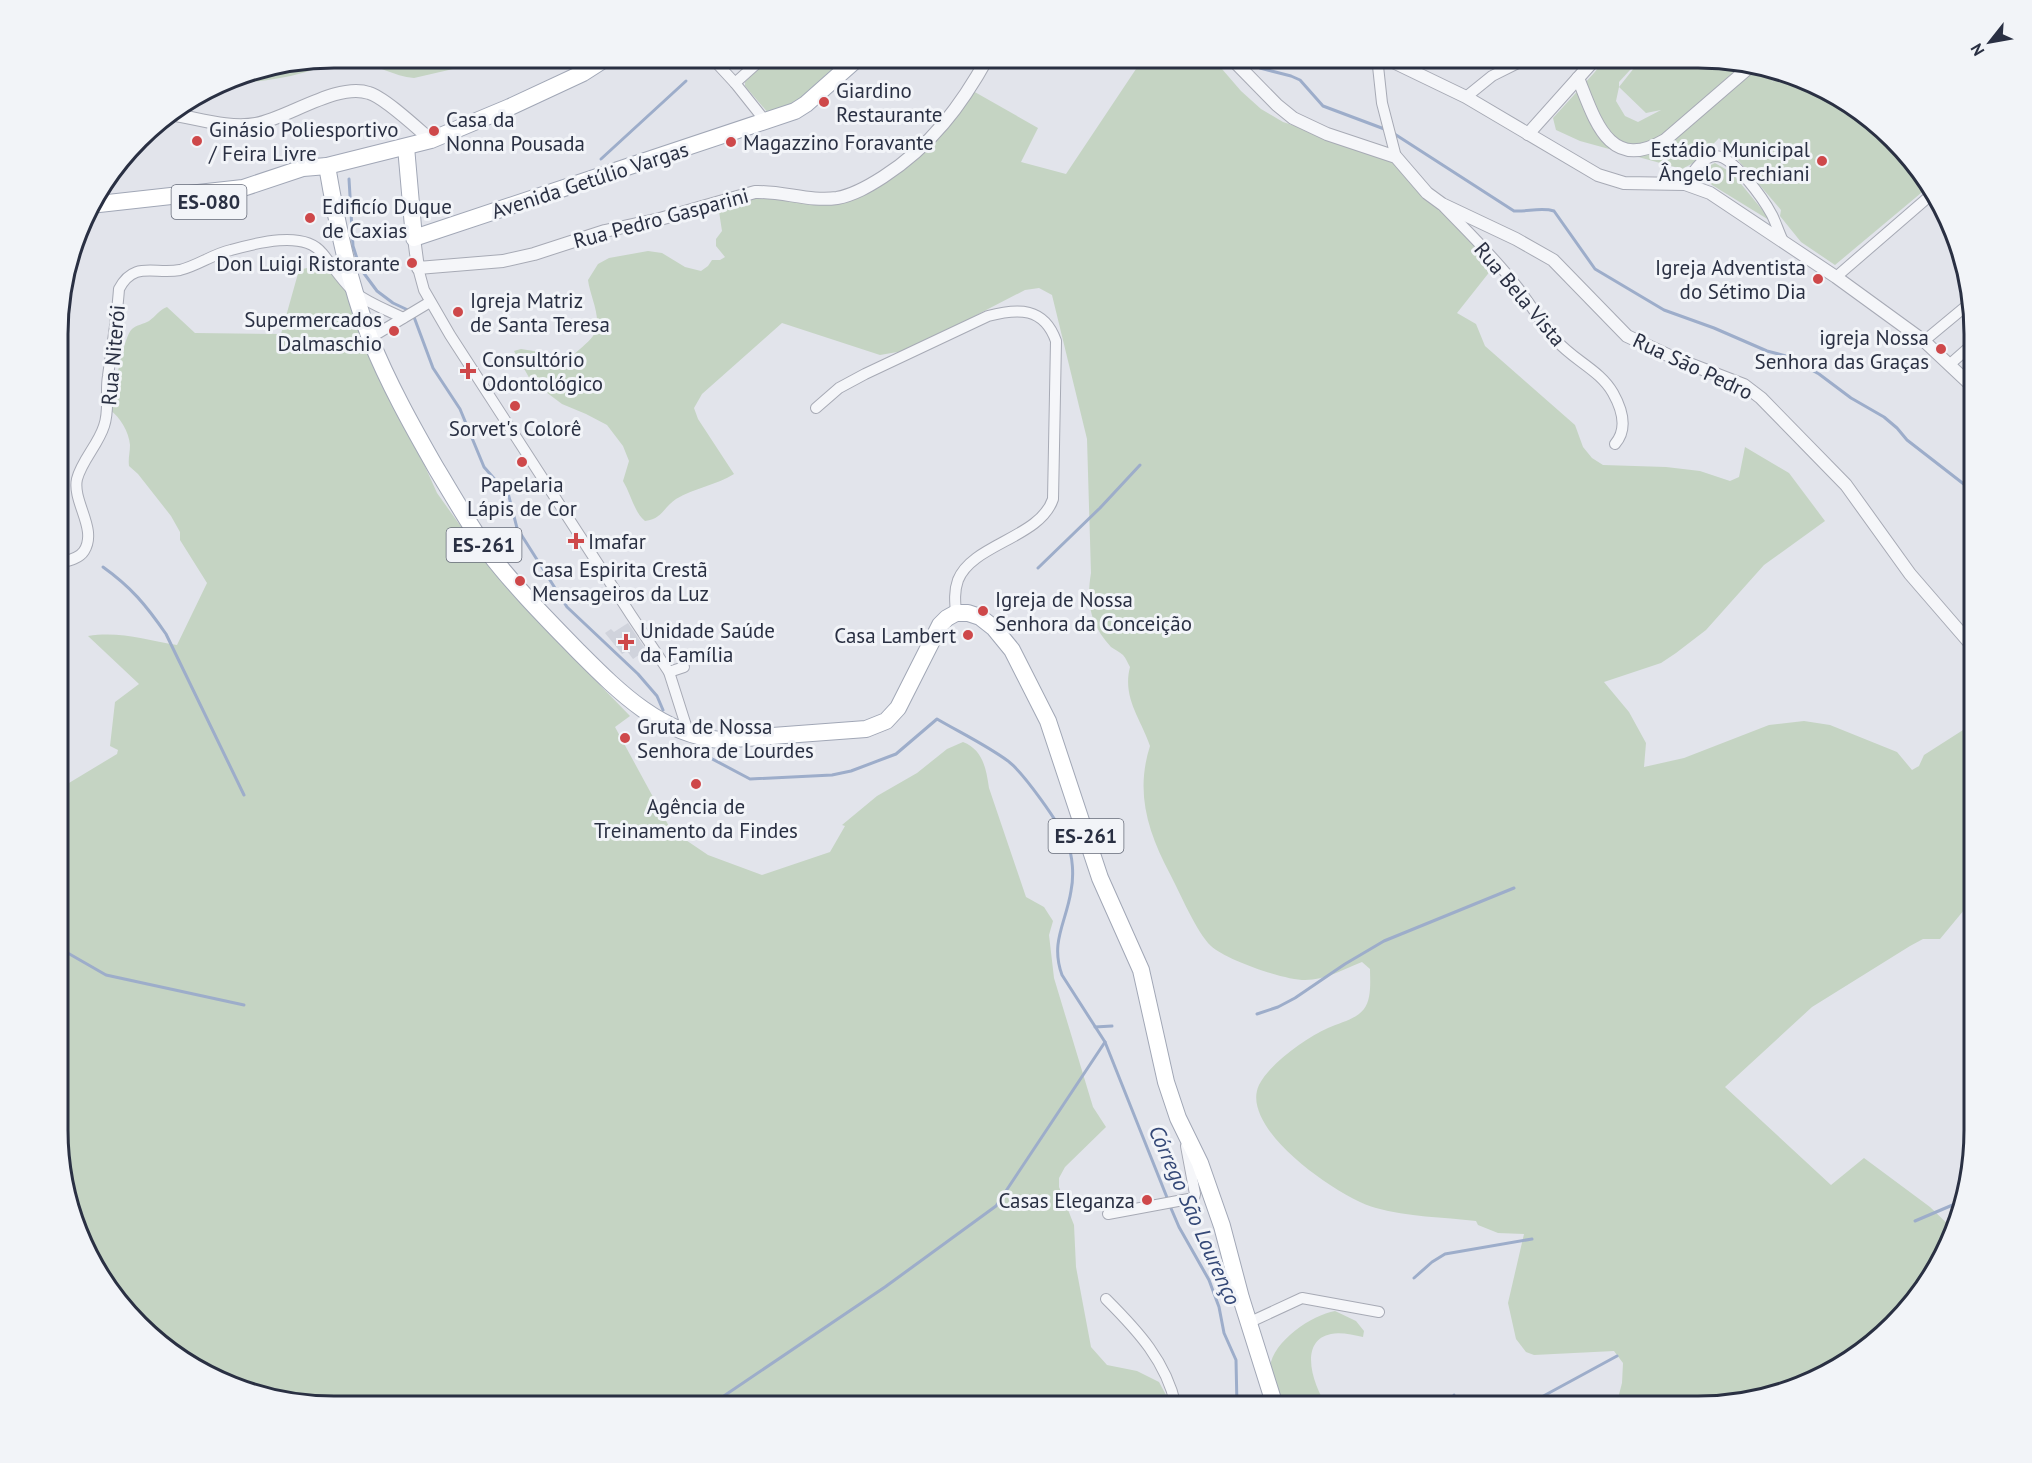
<svg xmlns="http://www.w3.org/2000/svg" width="2032" height="1463" viewBox="0 0 2032 1463" font-family="'PT Sans',sans-serif">
	<rect width="100%" height="100%" fill="#e2e4eb"/>
	<polygon fill="#d0d3dc" points="628,623 646,650 633,659 627,651 622,654 605,633 611,629 614,632"/>
	<g fill="#c5d4c3" fill-rule="evenodd">
		<path d="M333,57H505L414,78C394,77 376,63 356,63C339,63 319,68 302,73C277,80 246,84 220,83L228,78Z"/>
		<polygon points="771,57 848,57 795,106 769,114 745,86 745,82"/>
		<path d="M1144,57H1215L1222,69L1241,91L1261,109L1283,122L1399,160L1495,265L1457,313L1476,324L1485,346L1575,425L1583,447L1592,458L1603,465L1666,467L1700,471L1730,481L1739,477L1745,447L1789,473L1825,521L1764,565L1706,630L1676,653L1661,663L1604,682L1629,712L1646,743L1644,767L1684,758L1769,725L1804,721L1830,725L1897,752L1912,770L1919,766L1924,755L1974,723V875L1967,884L1969,904L1940,939H1923L1910,946L1812,1007L1725,1087L1831,1185L1864,1158L1930,1207L1955,1231L1918,1298L1821,1377L1699,1406H1616L1622,1383L1623,1363L1614,1351L1534,1355L1526,1352L1516,1339L1508,1303L1524,1234L1498,1233L1478,1225L1476,1221C1443,1217 1408,1217 1376,1208C1341,1199 1238,1129 1259,1085C1270,1063 1306,1038 1328,1028C1341,1022 1355,1020 1364,1009C1372,999 1370,980 1370,969L1362,962C1344,969 1325,980 1305,980C1284,980 1226,960 1211,946C1197,933 1179,891 1170,874C1148,832 1135,793 1150,746C1141,719 1122,698 1130,667C1128,664 1126,658 1123,655C1120,652 1115,650 1111,647C1090,624 1086,603 1091,573L1087,439L1052,295L1039,288L1025,290L909,350L880,355L782,323L702,394L694,408L698,419L734,474C717,485 694,488 676,499C663,508 662,519 645,521C634,512 631,494 623,481L629,461L623,446L607,425L586,414L562,404L546,392L535,388L514,351L521,349L571,357C578,350 587,344 593,336C604,321 590,297 588,280L598,264L609,258L648,251L662,253L685,267L701,271L708,266L712,260H720L725,257L716,246V239L722,231L718,205L748,196L813,202L880,183L918,159L973,91L1038,128L1021,162L1066,174Z"/>
		<path d="M1606,58H1641L1619,82V87L1642,58H1717L1784,71L1779,72L1771,83L1780,74L1788,72L1867,114L1927,188L1835,265L1801,242L1780,216L1781,210L1719,138L1697,161L1682,169L1580,141L1556,130L1553,118L1594,73ZM1619,87L1646,113L1661,110L1638,122L1625,116L1616,101Z"/>
		<polygon points="1715,163 1732,173 1769,218 1769,220 1712,185 1706,179 1706,170 1709,166"/>
		<path d="M326,263L346,291L437,493L462,528L564,648L630,716L615,727L671,830L708,855L762,875L830,852L845,826L842,825L877,796L917,773L947,749L963,742C983,750 986,768 989,788L1026,897L1044,907L1053,921L1049,935L1054,978L1093,1107L1106,1127L1065,1167L1059,1178V1187L1074,1225L1076,1267L1091,1347L1107,1365L1137,1371L1159,1382L1172,1406L315,1405L244,1391L165,1349L94,1268L59,1166V789L117,754L118,750L110,746L115,702L139,684L88,636C120,631 146,640 177,645L207,583L180,540V532L171,516L138,474L129,466C128,459 130,452 130,445C129,432 120,417 110,410C114,394 123,337 132,329C136,325 144,324 149,321C156,316 159,310 167,307L195,333L281,334L299,270Z"/>
		<path d="M1335,1311L1356,1321L1364,1331L1363,1337C1353,1335 1341,1332 1331,1334C1297,1341 1314,1387 1327,1406H1285C1281,1397 1269,1375 1270,1367C1273,1341 1312,1315 1335,1311Z"/>
	</g>
	<g fill="none" stroke-linecap="round" stroke-linejoin="round">
		<g stroke="#9dadca" stroke-width="3">
			<polyline points="1251,57 1260,68 1291,76 1300,80 1323,106 1387,130"/>
			<path d="M1393,133L1514,211C1527,212 1541,207 1554,211L1595,269L1664,310L1714,328L1767,351L1786,356L1819,374L1851,398L1884,417L1897,428L1907,440L1974,492"/>
			<polyline points="601,159 686,81"/>
			<polyline points="349,179 353,246 360,268 377,291 393,303 410,311"/>
			<polyline points="414,317 433,368 460,409 484,467 498,483 507,489 517,528 567,607 638,674 657,696 663,710"/>
			<polyline points="59,526 66,535"/>
			<path d="M103,567C131,587 146,605 166,634L244,795"/>
			<polyline points="1038,568 1100,508 1140,465"/>
			<path d="M701,753L750,779L832,775L851,771L896,754L937,719C961,733 986,745 1008,761C1023,772 1060,824 1067,842C1073,856 1074,876 1071,891C1066,923 1050,942 1062,975L1105,1042L1168,1200"/>
			<polyline points="59,948 106,975 244,1005"/>
			<polyline points="1257,1014 1278,1007 1295,998 1345,964 1384,941 1514,888"/>
			<polyline points="1095,1027 1112,1026"/>
			<polyline points="1170,1206 1179,1227 1209,1280 1219,1307 1224,1333 1236,1360 1237,1406"/>
			<polyline points="1915,1221 1962,1201"/>
			<polyline points="1414,1278 1432,1262 1445,1254 1532,1239"/>
			<polyline points="1454,1395 1459,1406"/>
			<polyline points="709,1406 885,1287 996,1206 1105,1042"/>
			<polyline points="1525,1406 1617,1356"/>
		</g>
		<g stroke="#a7aab5" stroke-width="12">
			<g id="minor">
				<polyline points="711,57 735,83 766,122"/>
				<polyline points="1377,57 1382,103 1396,157"/>
				<polyline points="735,83 764,57"/>
				<polyline points="1466,97 1492,76 1530,57"/>
				<path d="M1685,184C1692,174 1701,157 1715,156C1733,155 1764,200 1772,215C1776,223 1779,233 1783,241"/>
				<path d="M1444,207C1469,233 1496,259 1518,288C1531,305 1542,324 1556,340C1573,360 1600,370 1613,393C1622,409 1628,429 1615,444"/>
				<polyline points="418,268 424,290 450,335 631,615 669,672 689,735"/>
				<polyline points="1836,277 1932,194"/>
				<polyline points="370,338 430,302"/>
				<polyline points="1924,341 1971,302"/>
				<polyline points="1949,365 1974,343"/>
				<path d="M816,408L839,388L865,374L988,316C1018,308 1044,307 1056,341L1053,499C1040,538 972,544 958,580C954,591 955,602 956,613"/>
				<path d="M59,563C67,561 79,559 84,551C98,529 72,502 77,479C82,460 98,445 104,426C110,409 105,393 108,376C112,346 117,318 119,289C134,260 155,275 180,270C197,266 213,254 231,250C256,243 304,230 322,253C333,266 341,280 354,292C368,303 387,310 403,318"/>
				<polyline points="669,672 684,667"/>
				<polyline points="1108,1214 1194,1198 1195,1194 1186,1146"/>
				<path d="M1106,1299C1138,1331 1166,1361 1176,1406"/>
				<polyline points="1248,1323 1302,1298 1379,1312"/>
			</g>
		</g>
		<g stroke="#a7aab5" stroke-width="14">
			<g id="tertiary">
				<polyline points="1230,57 1277,105 1293,118 1327,134 1396,157 1427,193 1442,204 1516,239 1553,260 1627,336 1674,358 1744,385 1761,398 1846,485 1910,574 1974,648"/>
				<polyline points="1383,57 1466,97 1598,175 1624,183 1685,184 1710,193 1836,277 1924,341 1974,388"/>
				<path d="M1578,78C1595,120 1609,173 1665,140L1752,65"/>
				<path d="M170,114C197,118 228,129 256,124C288,118 338,82 369,93C384,97 418,129 431,140"/>
				<polyline points="1528,134 1596,58"/>
				<path d="M414,238L418,268L503,261L534,254L605,231L660,219L755,192C783,191 810,202 837,198C854,195 869,186 883,177C931,146 961,106 988,57"/>
			</g>
		</g>
		<g stroke="#a1a7b6" stroke-width="18">
			<g id="primary">
				<polyline points="406,147 414,238 795,111 806,104 859,57"/>
				<path d="M327,166C337,224 349,283 370,338C388,383 412,426 436,468C453,496 470,526 489,553C516,588 547,619 578,651C618,691 660,734 720,740L866,729L886,721L898,708L940,625L947,618L956,613H968L980,617L994,628L1012,650L1048,721L1100,878L1141,970L1166,1082L1178,1118L1200,1163L1222,1226L1241,1298L1275,1406"/>
				<polyline points="90,205 243,188 303,168 327,166 431,140 510,107 583,73 608,57"/>
			</g>
		</g>
		<use href="#minor" stroke="#f5f6f9" stroke-width="10"/>
		<use href="#tertiary" stroke="#f5f6f9" stroke-width="12"/>
		<use href="#primary" stroke="#fff" stroke-width="16"/>
	</g>
	<g fill="#ce484a" stroke="#f2f4f8" stroke-width="2">
		<circle cx="824" cy="102" r="6"/>
		<circle cx="434" cy="131" r="6"/>
		<circle cx="197" cy="141" r="6"/>
		<circle cx="731" cy="142" r="6"/>
		<circle cx="1822" cy="161" r="6"/>
		<circle cx="310" cy="218" r="6"/>
		<circle cx="412" cy="263" r="6"/>
		<circle cx="1818" cy="279" r="6"/>
		<circle cx="458" cy="312" r="6"/>
		<circle cx="394" cy="331" r="6"/>
		<circle cx="1941" cy="349" r="6"/>
		<path d="M465 362h6v6h6v6h-6v6h-6v-6h-6v-6h6z"/>
		<circle cx="515" cy="406" r="6"/>
		<circle cx="522" cy="462" r="6"/>
		<path d="M573 532h6v6h6v6h-6v6h-6v-6h-6v-6h6z"/>
		<circle cx="520" cy="581" r="6"/>
		<circle cx="983" cy="611" r="6"/>
		<circle cx="968" cy="635" r="6"/>
		<path d="M623 633h6v6h6v6h-6v6h-6v-6h-6v-6h6z"/>
		<circle cx="625" cy="738" r="6"/>
		<circle cx="696" cy="784" r="6"/>
		<circle cx="1147" cy="1200" r="6"/>
	</g>
	<g text-anchor="middle" dominant-baseline="central" stroke-width="6" stroke-linejoin="round" paint-order="stroke">
		<g fill="#f2f4f8" stroke="#666b79" stroke-width="1.5">
			<rect x="171.5" y="185" width="75" height="34" rx="4.5"/>
			<rect x="446.5" y="528" width="75" height="34" rx="4.5"/>
			<rect x="1048.5" y="819" width="75" height="34" rx="4.5"/>
		</g>
		<g font-size="20" font-weight="bold" fill="#2a3043">
			<text x="209" y="202">ES-080</text>
			<text x="484" y="545">ES-261</text>
			<text x="1086" y="836">ES-261</text>
		</g>
		<g font-size="21" fill="#2a3043" stroke="#f2f4f8" text-anchor="start">
			<text x="836" y="90">Giardino<tspan x="836" dy="24">Restaurante</tspan></text>
			<text x="446" y="119">Casa da<tspan x="446" dy="24">Nonna Pousada</tspan></text>
			<text x="209" y="129">Ginásio Poliesportivo<tspan x="209" dy="24">/ Feira Livre</tspan></text>
			<text x="743" y="142">Magazzino Foravante</text>
			<text x="1810" y="149" text-anchor="end">Estádio Municipal<tspan x="1810" dy="24">Ângelo Frechiani</tspan></text>
			<text x="322" y="206">Edificío Duque<tspan x="322" dy="24">de Caxias</tspan></text>
			<text x="400" y="263" text-anchor="end">Don Luigi Ristorante</text>
			<text x="1806" y="267" text-anchor="end">Igreja Adventista<tspan x="1806" dy="24">do Sétimo Dia</tspan></text>
			<text x="470" y="300">Igreja Matriz<tspan x="470" dy="24">de Santa Teresa</tspan></text>
			<text x="382" y="319" text-anchor="end">Supermercados<tspan x="382" dy="24">Dalmaschio</tspan></text>
			<text x="1929" y="337" text-anchor="end">igreja Nossa<tspan x="1929" dy="24">Senhora das Graças</tspan></text>
			<text x="482" y="359">Consultório<tspan x="482" dy="24">Odontológico</tspan></text>
			<text x="515" y="428" text-anchor="middle">Sorvet's Colorê</text>
			<text x="522" y="484" text-anchor="middle">Papelaria<tspan x="522" dy="24">Lápis de Cor</tspan></text>
			<text x="588" y="541">Imafar</text>
			<text x="532" y="569">Casa Espirita Crestã<tspan x="532" dy="24">Mensageiros da Luz</tspan></text>
			<text x="995" y="599">Igreja de Nossa<tspan x="995" dy="24">Senhora da Conceição</tspan></text>
			<text x="640" y="630">Unidade Saúde<tspan x="640" dy="24">da Família</tspan></text>
			<text x="956" y="635" text-anchor="end">Casa Lambert</text>
			<text x="637" y="726">Gruta de Nossa<tspan x="637" dy="24">Senhora de Lourdes</tspan></text>
			<text x="696" y="806" text-anchor="middle">Agência de<tspan x="696" dy="24">Treinamento da Findes</tspan></text>
			<text x="1135" y="1200" text-anchor="end">Casas Eleganza</text>
		</g>
		<g font-size="21" fill="#2a3043" stroke="#f2f4f8">
			<text transform="translate(590 180) rotate(-18)">Avenida Getúlio Vargas</text>
			<text transform="translate(661 218) rotate(-15)">Rua Pedro Gasparini</text>
			<text transform="translate(1520 294) rotate(50)">Rua Bela Vista</text>
			<text transform="translate(113 355) rotate(-85)">Rua Niterói</text>
			<text transform="translate(1693 366) rotate(25)">Rua São Pedro</text>
		</g>
		<g font-size="22" font-style="italic" fill="#344877" stroke="#f2f4f8">
			<text transform="translate(1195 1215) rotate(66)">Córrego São Lourenço</text>
		</g>
	</g>
	<path d="M0 0H2032V1463H0ZM334 68H1698A266 266 0 0 1 1964 334V1130A266 266 0 0 1 1698 1396H334A266 266 0 0 1 68 1130V334A266 266 0 0 1 334 68Z" fill="#f2f4f8" fill-rule="evenodd"/>
	<path fill="none" stroke="#2a3043" stroke-width="3" d="M334 68H1698A266 266 0 0 1 1964 334V1130A266 266 0 0 1 1698 1396H334A266 266 0 0 1 68 1130V334A266 266 0 0 1 334 68Z"/>
	<g transform="translate(1990 42) rotate(239)" stroke="#f2f4f8" stroke-width="4.5" paint-order="stroke">
	<path d="M0-4.5L10 22L0 15L-10 22Z" fill="#2a3043"/>
	<text y="-9" font-size="16" font-weight="bold" text-anchor="middle" fill="#2a3043">N</text>
	</g>
</svg>
